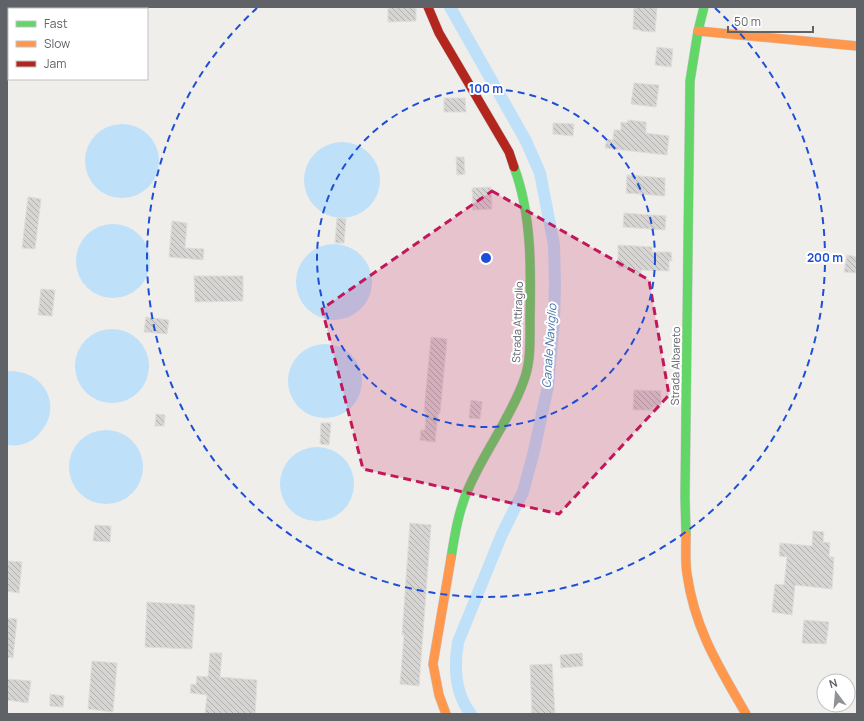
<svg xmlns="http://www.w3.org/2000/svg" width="864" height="721" viewBox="0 0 864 721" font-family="Manrope,sans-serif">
	<defs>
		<pattern id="building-back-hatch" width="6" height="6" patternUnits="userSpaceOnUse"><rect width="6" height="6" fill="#d6d5d3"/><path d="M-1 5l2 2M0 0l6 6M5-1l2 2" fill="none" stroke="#b1b0af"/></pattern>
	</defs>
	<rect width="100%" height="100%" fill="#efeeea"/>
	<g fill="#bfe0f9">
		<circle cx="122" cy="161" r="37"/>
		<circle cx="342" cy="180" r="38"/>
		<circle cx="113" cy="261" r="37"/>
		<circle cx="334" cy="282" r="38"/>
		<circle cx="112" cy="366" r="37"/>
		<circle cx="325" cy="381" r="37"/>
		<path d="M7,371C45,369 65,408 38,435C34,440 26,444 19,445C15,446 11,445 7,445Z"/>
		<circle cx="106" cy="467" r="37"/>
		<circle cx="317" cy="484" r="37"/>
	</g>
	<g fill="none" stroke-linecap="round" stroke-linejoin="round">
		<path stroke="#bfe0f9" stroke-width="12" d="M450,7L526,141L540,173L554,245L555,285L554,319L548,386L534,451L523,492L502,534L458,642C454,666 455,694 471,714"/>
	</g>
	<g fill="url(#building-back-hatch)" stroke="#deddd9">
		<polygon points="388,7 416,7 416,21 388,22"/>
		<polygon points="634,7 657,7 655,32 641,31 640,30 633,29"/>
		<polygon points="657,47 673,49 671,67 655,65"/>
		<polygon points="634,83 659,85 656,107 631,104"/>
		<polygon points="444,98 465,98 466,112 444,112"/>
		<polygon points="628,120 646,122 646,133 669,136 667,155 605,148 607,139 613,140 614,130 621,130 621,122 627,123"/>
		<polygon points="553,123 574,124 573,136 553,134"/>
		<polygon points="456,157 464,157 465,174 457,175"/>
		<polygon points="627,175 665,178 665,196 626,193"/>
		<polygon points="491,187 492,209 473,210 472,188"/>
		<polygon points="28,197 41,199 35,249 22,248"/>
		<polygon points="624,213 666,216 665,230 623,227"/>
		<polygon points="337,218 346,219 344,243 335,243"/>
		<polygon points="172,221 187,223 185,248 204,249 203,260 169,257"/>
		<polygon points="618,245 652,247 652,252 671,252 672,261 669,261 669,271 641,270 641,274 632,273 632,268 618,267"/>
		<polygon points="847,255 857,257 857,273 844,272"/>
		<polygon points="194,276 243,276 243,301 195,302"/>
		<polygon points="41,289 55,290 52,316 38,315"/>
		<polygon points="146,317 169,320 167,334 144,332"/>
		<polygon points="431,337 447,339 440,413 438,414 435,442 420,440 421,430 425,430 426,413 424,411"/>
		<polygon points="634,390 661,391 661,407 653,407 653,410 633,410"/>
		<polygon points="471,400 482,402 480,419 469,418"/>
		<polygon points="156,414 165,415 164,426 155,426"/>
		<polygon points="321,423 331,423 329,445 320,444"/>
		<polygon points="410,523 431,525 419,686 400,684 404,635 402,635"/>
		<polygon points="95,525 111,526 110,542 93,541"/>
		<polygon points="813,531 824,532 823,542 830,543 829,557 834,557 832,589 795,585 792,615 772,612 775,584 784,585 787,557 779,556 780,543 812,546"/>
		<polygon points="7,561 22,562 19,593 7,591"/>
		<polygon points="147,602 195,605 192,649 145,647"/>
		<polygon points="7,618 17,619 13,658 7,657"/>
		<polygon points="804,620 829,622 826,644 802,643"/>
		<polygon points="210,653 222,653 220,677 257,680 255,714 205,714 207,695 190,693 191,684 196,685 197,676 208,677"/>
		<polygon points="582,653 583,666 561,668 560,655"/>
		<polygon points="92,661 117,663 113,712 88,709"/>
		<polygon points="552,664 555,714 532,714 530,665"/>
		<polygon points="7,679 31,681 28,703 7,700"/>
		<polygon points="50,694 64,696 63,707 50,706"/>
	</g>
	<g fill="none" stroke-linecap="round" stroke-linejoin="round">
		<g stroke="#cacacb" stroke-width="10">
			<g id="fast">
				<polyline points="686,535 685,497 690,81 698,31 704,7"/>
				<path d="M451,558C455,533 459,508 470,485C486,449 511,417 524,380C531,362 530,339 530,320C531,269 532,215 514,167"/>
			</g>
		</g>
		<g stroke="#cacacb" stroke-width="10">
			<g id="slow">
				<polyline points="698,31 857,46"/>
				<path d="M686,535C686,548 685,562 687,574C695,630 719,667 746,714"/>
				<polyline points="446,714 439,695 433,664 451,558"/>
			</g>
		</g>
		<g stroke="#cacacb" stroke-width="10">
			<polyline id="jam" points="428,7 439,33 509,152 514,167"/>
		</g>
		<use href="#fast" stroke="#63d668" stroke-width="9"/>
		<use href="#slow" stroke="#ff974d" stroke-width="9"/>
		<use href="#jam" stroke="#b3261e" stroke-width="9"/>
	</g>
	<path fill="#c2185b" fill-opacity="0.2" stroke="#c2185b" stroke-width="3" stroke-dasharray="8 5" stroke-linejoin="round" d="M492,191L649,280L669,395L559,514L363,469L322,309Z"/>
	<g fill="none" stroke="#1d4ed8" stroke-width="2" stroke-dasharray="7 5">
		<circle cx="486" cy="258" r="169"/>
		<path d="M715 8A339 339 0 1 1 257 8"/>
	</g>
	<g text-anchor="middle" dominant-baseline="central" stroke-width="4" stroke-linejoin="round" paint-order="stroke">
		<g font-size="11" fill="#5f6368" stroke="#fff">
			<text transform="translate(517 322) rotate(-88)">Strada Attiraglio</text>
			<text transform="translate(675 366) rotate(-89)">Strada Albareto</text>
		</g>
		<g font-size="12" font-style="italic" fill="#4174aa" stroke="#fff">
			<text transform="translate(549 346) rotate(-86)">Canale Naviglio</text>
		</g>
	</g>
	<circle cx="486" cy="258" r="6" fill="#1d4ed8" stroke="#fff" stroke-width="2"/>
	<g font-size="12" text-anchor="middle" font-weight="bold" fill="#1d4ed8" stroke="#fff" stroke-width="4" stroke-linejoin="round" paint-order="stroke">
		<text x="486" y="93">100 m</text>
		<text x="825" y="262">200 m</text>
	</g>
	<rect width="864" height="721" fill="none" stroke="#5f6368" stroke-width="16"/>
	<rect x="8" y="8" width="140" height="72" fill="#ffffff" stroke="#bfc1c3"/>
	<rect x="16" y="21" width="20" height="6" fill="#63d668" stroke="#bfc1c3"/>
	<text x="44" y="28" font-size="12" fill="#5f6368">Fast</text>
	<rect x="16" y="41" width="20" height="6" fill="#ff974d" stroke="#bfc1c3"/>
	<text x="44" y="48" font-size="12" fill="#5f6368">Slow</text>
	<rect x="16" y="61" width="20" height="6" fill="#b3261e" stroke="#bfc1c3"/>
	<text x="44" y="68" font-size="12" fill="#5f6368">Jam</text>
	<g transform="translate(836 693) rotate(344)"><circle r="19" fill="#ffffff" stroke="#bfc1c3"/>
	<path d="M0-3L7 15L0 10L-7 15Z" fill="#919496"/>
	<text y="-6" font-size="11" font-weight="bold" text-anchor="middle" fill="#5f6368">N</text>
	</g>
	<path d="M728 26v6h85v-6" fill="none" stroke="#5f6368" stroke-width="2"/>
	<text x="734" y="26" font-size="12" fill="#5f6368" stroke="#ffffff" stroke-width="3" paint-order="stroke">50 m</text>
</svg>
